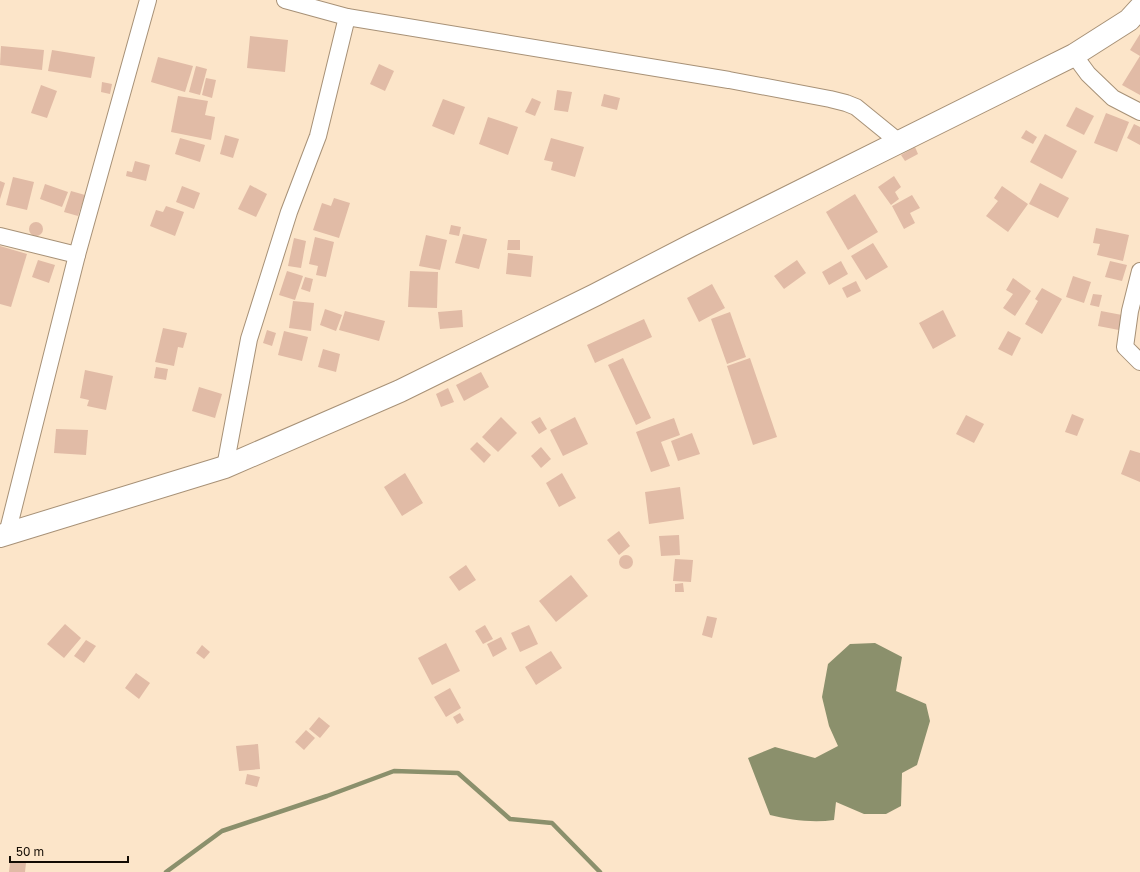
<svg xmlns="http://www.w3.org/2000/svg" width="1140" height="872" viewBox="0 0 1140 872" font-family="'Golos Text',sans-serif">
	<rect width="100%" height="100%" fill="#fce5c9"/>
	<path fill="#8b906c" d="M875,643L902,657L896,691L926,704L930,721L917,765L902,773L901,806L886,814H864L836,802L834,820C813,823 790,820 770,815L748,758L775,747L815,758L838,746L829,726L822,697L828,664L850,644Z"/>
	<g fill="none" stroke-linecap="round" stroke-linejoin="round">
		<polyline stroke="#8b906c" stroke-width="4.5" points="166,872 222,831 327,796 394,771 458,773 510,819 552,823 600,872"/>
	</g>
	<g fill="#e1bba6">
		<polygon points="1140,34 1140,56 1130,50"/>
		<polygon points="250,36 288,40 285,72 247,68"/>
		<polygon points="1,46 44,50 42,70 0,65"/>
		<polygon points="52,50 95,57 91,78 48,71"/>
		<polygon points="1140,56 1140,95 1122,85"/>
		<polygon points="158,57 193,66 185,92 151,82"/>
		<polygon points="379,64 394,71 385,91 370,84"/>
		<polygon points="196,66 207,69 200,95 189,92"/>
		<polygon points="206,78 216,80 212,98 202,95"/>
		<polygon points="102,82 112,84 110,94 101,92"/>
		<polygon points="41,85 57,91 47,118 31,113"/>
		<polygon points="557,90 572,92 568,112 554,110"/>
		<polygon points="604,94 620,98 617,110 601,106"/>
		<polygon points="178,96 208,101 205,115 215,117 211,140 171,132"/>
		<polygon points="532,98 541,102 535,116 525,112"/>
		<polygon points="443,99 465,107 454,135 432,126"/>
		<polygon points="1076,107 1094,116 1084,135 1066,126"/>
		<polygon points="1106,113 1129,122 1117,152 1094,143"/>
		<polygon points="488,117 518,127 508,155 479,144"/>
		<polygon points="1134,124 1140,127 1140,145 1127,138"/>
		<polygon points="1026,130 1037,137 1033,144 1021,138"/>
		<polygon points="1045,134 1077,151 1062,179 1030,162"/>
		<polygon points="225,135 239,139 233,158 220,154"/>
		<polygon points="180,138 205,145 200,162 175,154"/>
		<polygon points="551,138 584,147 575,177 551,170 553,162 544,160"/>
		<polygon points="915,147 918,154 905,161 901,155"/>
		<polygon points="135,161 150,165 146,181 126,176 127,171 132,172"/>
		<polygon points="894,176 901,187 895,192 899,199 891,205 878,187"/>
		<polygon points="13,177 34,182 27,210 6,205"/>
		<polygon points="0,181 5,183 0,199"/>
		<polygon points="1040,183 1069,198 1058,218 1029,204"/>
		<polygon points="45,184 68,192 62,207 40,199"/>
		<polygon points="250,185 267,194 256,217 238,209"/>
		<polygon points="182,186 200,193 194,209 176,202"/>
		<polygon points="1002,186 1028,204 1008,232 986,216 998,201 994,198"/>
		<polygon points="71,191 85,195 78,216 64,212"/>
		<polygon points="855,194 878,232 848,250 826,212"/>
		<polygon points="912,195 920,208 910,213 915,223 904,229 892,206"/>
		<polygon points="334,198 350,203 339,238 313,230 322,203 331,206"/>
		<polygon points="166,206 184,212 175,236 150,226 156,210 163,212"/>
		<circle cx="36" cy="229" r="7"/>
		<polygon points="451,225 461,227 459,236 449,234"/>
		<polygon points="1096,228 1129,235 1123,261 1097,255 1100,244 1093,243"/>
		<polygon points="463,234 487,239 479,269 455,263"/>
		<polygon points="426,235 447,240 440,270 419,266"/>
		<polygon points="315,237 334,242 326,277 316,275 318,266 309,264"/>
		<polygon points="294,238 306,241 301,268 288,266"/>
		<polygon points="508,240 520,240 520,250 507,250"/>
		<polygon points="873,243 888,267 866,280 851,256"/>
		<polygon points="0,246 27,254 11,307 0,304"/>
		<polygon points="508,253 533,256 531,277 506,274"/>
		<polygon points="38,260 55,265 49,283 32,277"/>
		<polygon points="797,260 806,273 784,289 774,276"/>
		<polygon points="841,261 848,274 829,285 822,272"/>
		<polygon points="1110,261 1127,265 1122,281 1105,277"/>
		<polygon points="287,271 303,276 295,300 279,295"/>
		<polygon points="410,271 438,272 437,308 408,307"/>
		<polygon points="1073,276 1091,282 1084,303 1066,297"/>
		<polygon points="305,277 313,279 310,292 301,289"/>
		<polygon points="1013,278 1031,291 1015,316 1003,308 1013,294 1006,290"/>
		<polygon points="856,281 861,291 847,298 842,288"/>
		<polygon points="712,284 725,308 699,322 687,298"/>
		<polygon points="1042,288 1062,299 1042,334 1025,324 1038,301 1035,299"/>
		<polygon points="1093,294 1102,295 1099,307 1090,305"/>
		<polygon points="293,301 314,303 311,331 289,328"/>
		<polygon points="325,309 342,315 336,331 320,325"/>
		<polygon points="462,310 463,327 440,329 438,312"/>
		<polygon points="943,310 956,336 933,349 919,323"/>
		<polygon points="345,311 385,321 379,341 339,330"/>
		<polygon points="1101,311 1122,315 1119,330 1098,326"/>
		<polygon points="730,312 746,357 727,364 711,319"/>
		<polygon points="644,319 652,337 595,363 587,345"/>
		<polygon points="163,328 187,333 183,348 178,347 174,366 155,362"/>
		<polygon points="267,330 276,333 272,346 263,343"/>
		<polygon points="284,331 308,337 302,361 278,355"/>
		<polygon points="1008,331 1021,338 1012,356 998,349"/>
		<polygon points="323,349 340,354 336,372 318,367"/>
		<polygon points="623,358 651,418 636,425 608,365"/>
		<polygon points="750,358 777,437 753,445 727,366"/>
		<polygon points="156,367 168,369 166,380 154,378"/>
		<polygon points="85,370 113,376 106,410 87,406 89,400 80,398"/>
		<polygon points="481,372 489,387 464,401 456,385"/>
		<polygon points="199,387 222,394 215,418 192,411"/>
		<polygon points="448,388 454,402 441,407 436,394"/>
		<polygon points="1072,414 1084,419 1077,436 1065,432"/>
		<polygon points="966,415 984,424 974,443 956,434"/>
		<polygon points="501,417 517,433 498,452 482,437"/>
		<polygon points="540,417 547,429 539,434 531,422"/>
		<polygon points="575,417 588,444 563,456 550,430"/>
		<polygon points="674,418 680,435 661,442 670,466 651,472 636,432"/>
		<polygon points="56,429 88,430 86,455 54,453"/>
		<polygon points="692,433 700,454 678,461 671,441"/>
		<polygon points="477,442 491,455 484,463 470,449"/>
		<polygon points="541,447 551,459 541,468 531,456"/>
		<polygon points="1130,450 1140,453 1140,482 1121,474"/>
		<polygon points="405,473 423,503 402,516 384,487"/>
		<polygon points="562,473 576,498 559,507 546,483"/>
		<polygon points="680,487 684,519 649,524 645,492"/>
		<polygon points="619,531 630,546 619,555 607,540"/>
		<polygon points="679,535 680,555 661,556 659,536"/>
		<circle cx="626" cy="562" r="7"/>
		<polygon points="675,559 693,560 691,582 673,581"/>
		<polygon points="466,565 476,580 459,591 449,577"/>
		<polygon points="571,575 588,596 556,622 539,601"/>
		<polygon points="683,583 684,592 675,592 675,584"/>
		<polygon points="707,616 717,618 712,638 702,635"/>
		<polygon points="65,624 81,638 64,658 47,644"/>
		<polygon points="485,625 493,639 483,644 475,631"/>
		<polygon points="529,625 538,644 520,652 511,633"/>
		<polygon points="501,637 507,649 493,657 487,644"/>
		<polygon points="86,640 96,646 84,663 74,656"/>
		<polygon points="446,643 460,671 432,685 418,658"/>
		<polygon points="202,645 210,652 204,659 196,653"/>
		<polygon points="551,651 562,668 536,685 525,667"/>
		<polygon points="136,673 150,683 139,699 125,688"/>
		<polygon points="450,688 461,708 446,717 434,697"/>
		<polygon points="460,713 464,720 457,724 453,717"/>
		<polygon points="319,717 330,726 320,738 309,729"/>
		<polygon points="306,730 315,738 304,750 295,742"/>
		<polygon points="258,744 260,769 239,771 236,746"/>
		<polygon points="247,774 260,777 257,787 245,784"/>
		<polygon points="10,862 26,863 25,872 9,872"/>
	</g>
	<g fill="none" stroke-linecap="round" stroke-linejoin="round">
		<g stroke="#a79177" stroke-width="18">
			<g id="minor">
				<polyline points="285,0 347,17 729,80 830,99 846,103 856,107 899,142"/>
				<polyline points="1074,55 1088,74 1113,98 1140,112"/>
				<polyline points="0,236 77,255"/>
				<polyline points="1140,271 1130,311 1125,347 1140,362"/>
				<polyline points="225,467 249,339 289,212 318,136 347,17"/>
				<polyline points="7,534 77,255 148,0"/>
			</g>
		</g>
		<g stroke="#a79177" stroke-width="24">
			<polyline id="secondary" points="0,536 225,467 400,391 595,295 692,245 1074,55 1129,20 1140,8"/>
		</g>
		<use href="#minor" stroke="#fff" stroke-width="16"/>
		<use href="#secondary" stroke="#fff" stroke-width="22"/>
	</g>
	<path d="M10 856v6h118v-6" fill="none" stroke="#130b03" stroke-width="2"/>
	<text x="16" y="856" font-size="12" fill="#130b03" stroke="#fce5c9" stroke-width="3" paint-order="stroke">50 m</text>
</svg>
